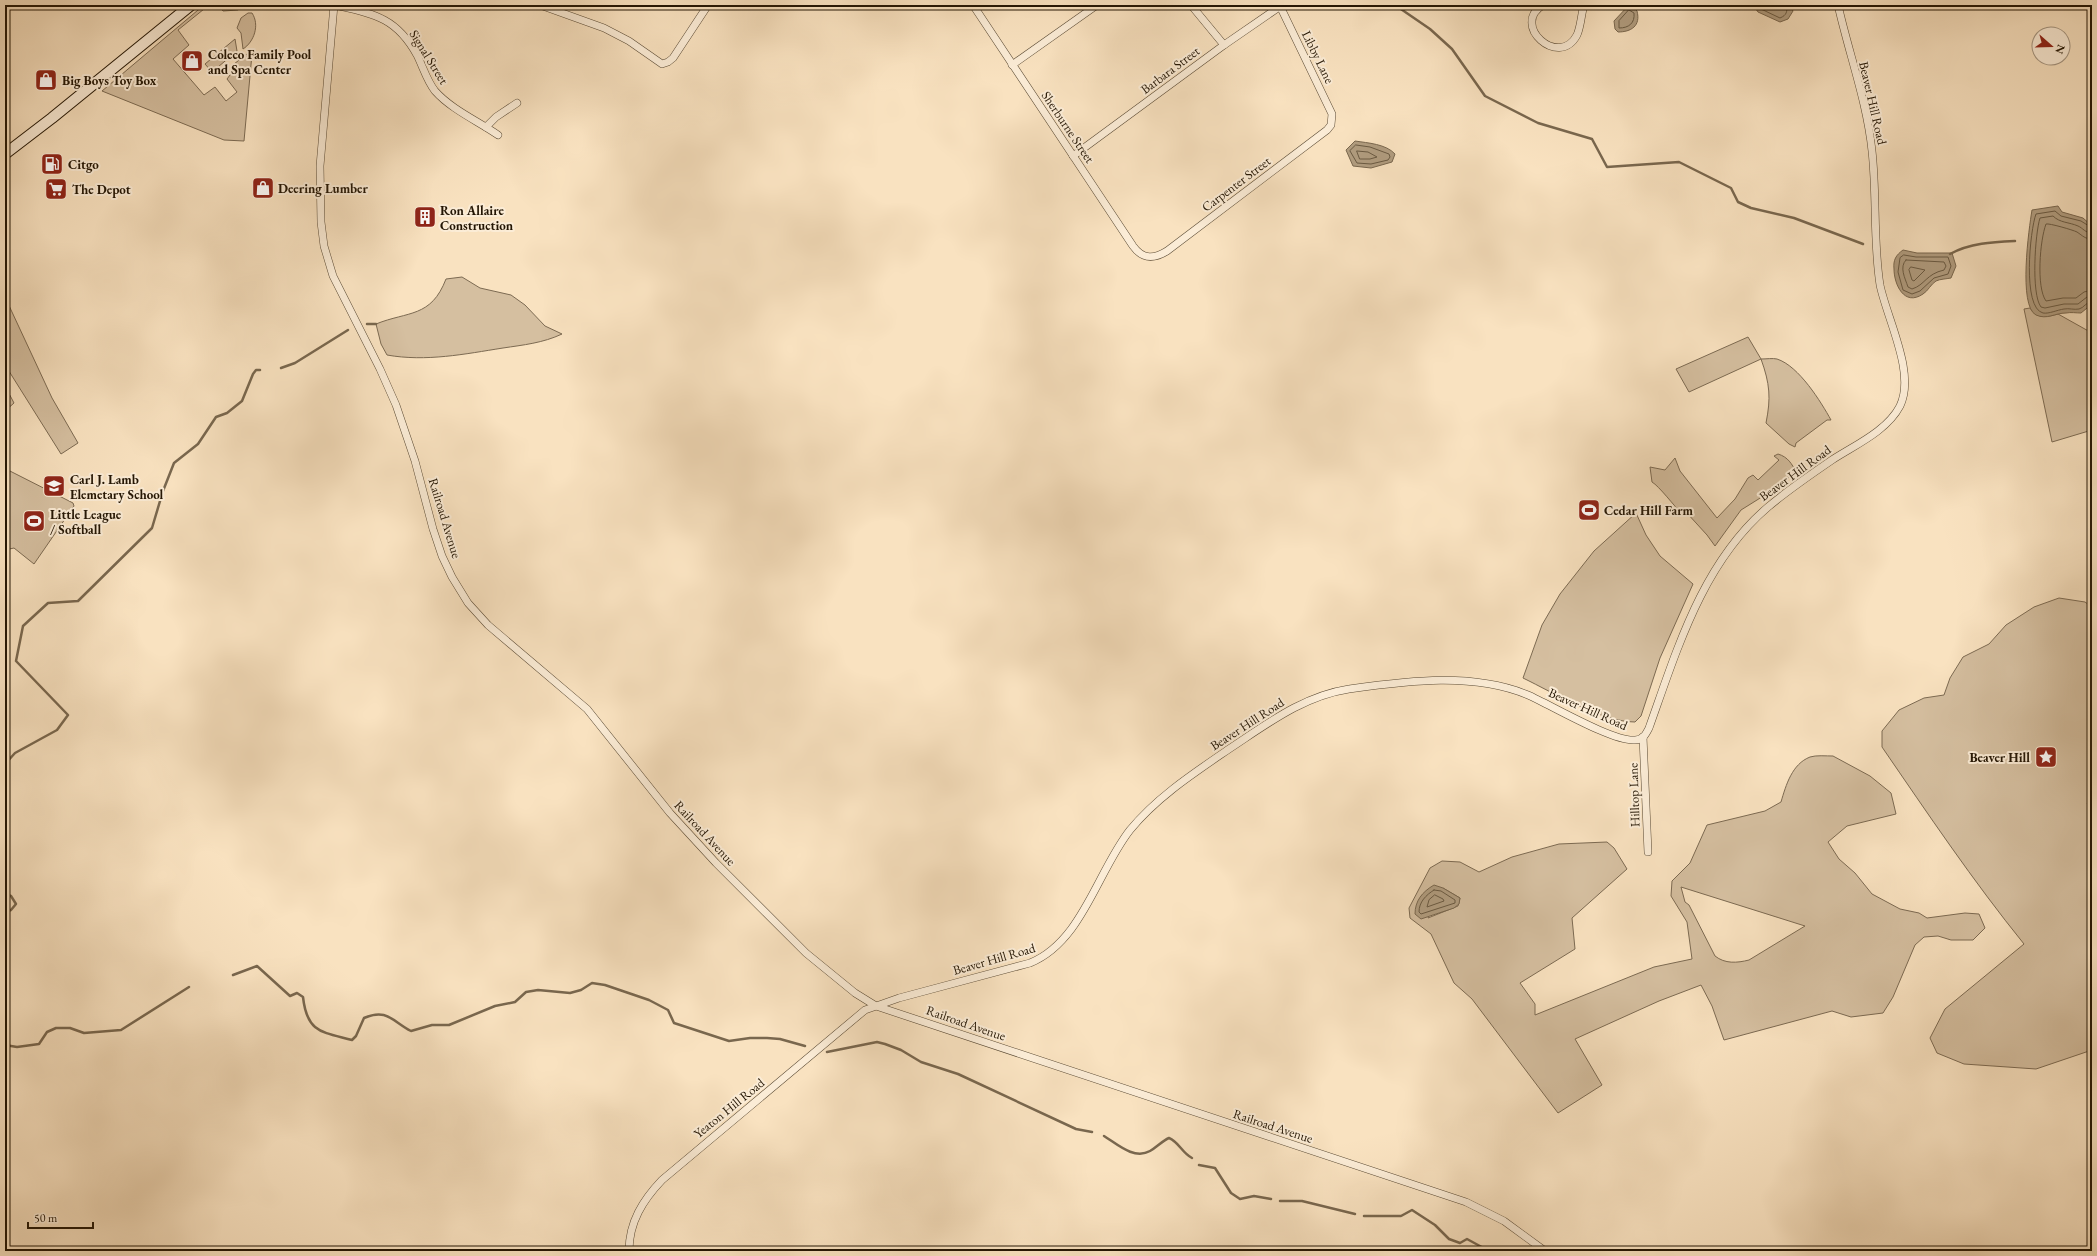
<svg xmlns="http://www.w3.org/2000/svg" width="2097" height="1256" viewBox="0 0 2097 1256" font-family="'EB Garamond',serif">
	<rect width="100%" height="100%" fill="#f9e2c0"/>
	<filter id="stains"><feTurbulence type="fractalNoise" baseFrequency=".005" numOctaves="4"/><feColorMatrix values="0 0 0 0 .2 0 0 0 0 .09 0 0 0 0 .02 0 0 0 .5 -.17"/></filter>
	<radialGradient id="worn" r=".72"><stop offset=".6" stop-color="#630" stop-opacity="0"/><stop offset="1" stop-color="#630" stop-opacity=".3"/></radialGradient>
	<g fill="#d5bfa0" stroke="#7c6a52" fill-rule="evenodd">
		<polygon points="204,5 209,5 178,30 189,45 173,59 204,95 215,87 226,101 237,92 227,79 233,71 234,64 247,54 252,54 244,141 224,140 102,91"/>
		<polygon points="218,5 244,5 238,10 223,11"/>
		<path d="M248,13H252C260,25 254,42 243,49L241,33L237,28L241,18Z"/>
		<polygon points="235,39 237,51 212,72 205,64"/>
		<path d="M462,277L480,288L511,295L525,305L545,326L562,334C543,343 523,345 503,348C465,354 426,362 387,355L381,344L376,324C408,311 431,318 446,279Z"/>
		<polygon points="5,297 52,398 78,443 61,454 7,368 5,357"/>
		<path d="M2030,308C2038,319 2047,317 2058,314L2092,333V430L2052,442L2024,309Z"/>
		<path d="M1748,337L1761,359C1766,359 1773,358 1777,359C1799,366 1821,402 1831,420H1827L1796,443L1795,447L1789,444L1766,423C1771,398 1770,384 1761,359L1689,392L1676,369Z"/>
		<polygon points="5,386 14,403 5,411"/>
		<path d="M1778,454C1788,457 1792,464 1796,472L1773,490L1741,510L1715,546L1707,535L1686,512L1682,514C1675,507 1659,486 1652,482L1650,467L1665,470L1675,458L1680,471L1717,518L1735,499L1748,478L1753,475L1758,480L1779,460L1774,456Z"/>
		<polygon points="6,469 73,503 74,506 34,564 14,548 5,550"/>
		<path d="M1636,513L1646,535L1660,556L1693,584L1660,658L1641,716L1635,722C1602,722 1554,693 1523,678L1542,625L1560,594L1594,551Z"/>
		<path d="M2059,598L2085,602L2092,607V799L2087,803L2092,810V1050L2036,1069L1964,1064L1937,1053L1930,1038L1945,1009L2024,944C1973,881 1928,814 1882,747V731L1899,710L1924,698L1944,695L1950,678L1963,657L1989,644L2006,625L2034,607Z"/>
		<path d="M1833,756L1870,776L1891,793L1896,814L1847,826L1828,842L1839,859L1855,873L1872,894L1900,909L1919,913L1927,918L1965,913L1979,914L1985,928L1973,940H1951L1938,936L1924,937L1915,945L1893,997L1883,1013L1851,1017L1832,1011L1724,1040L1712,1006L1701,985L1659,1001L1575,1039L1602,1085L1558,1113L1472,999L1454,983L1431,934L1410,918L1409,908L1430,868L1442,861L1460,862L1479,872L1512,857L1559,844L1607,842L1614,848L1627,869L1572,918L1575,949L1520,983L1535,1004V1015L1654,967L1692,959L1687,922L1671,896L1672,881L1690,863L1707,825L1765,811L1781,802C1786,785 1792,764 1810,757C1816,755 1826,756 1833,756ZM1681,887L1805,926L1749,960C1737,963 1725,964 1715,956L1689,905L1685,902ZM1443,888L1460,898L1458,906L1428,918Z"/>
	</g>
	<g fill="#b19d80" stroke="#79674e">
		<path d="M1629,5H1632L1637,11C1641,26 1631,32 1618,32L1615,29L1614,21Z"/>
		<polygon points="1753,5 1790,5 1793,11 1788,19 1780,22 1758,12"/>
		<path d="M1355,141C1368,143 1386,144 1395,154L1392,162L1371,168L1353,166L1346,150Z"/>
		<path d="M2058,206L2062,212L2083,218L2092,226V304L2081,313C2076,313 2071,312 2066,313C2055,313 2047,320 2036,315C2018,306 2029,228 2032,210Z"/>
		<path d="M1903,250L1917,253H1952L1956,266L1951,278C1946,279 1940,279 1936,281C1931,284 1928,291 1923,294C1904,307 1894,284 1894,269C1893,260 1896,255 1903,250Z"/>
		<path d="M1434,885L1443,888L1460,898L1459,904L1454,908L1421,919L1415,914C1415,901 1422,892 1434,885Z"/>
	</g>
	<g fill="none" stroke-linecap="round" stroke-linejoin="round">
		<g stroke="#6a5a42" stroke-width="1">
			<path d="M1757,5L1761,9L1780,18C1787,15 1787,12 1787,5"/>
			<path d="M1629,10L1634,13C1635,23 1629,28 1619,28V21Z"/>
			<polygon points="1356,145 1370,147 1389,154 1390,157 1388,160 1371,164 1357,163 1350,151"/>
			<polygon points="1357,151 1368,152 1377,157 1370,159 1360,159"/>
			<path d="M2092,228L2081,221L2061,216L2055,211L2036,214C2030,230 2022,308 2043,313C2049,314 2057,310 2064,309C2069,308 2074,310 2079,309C2084,308 2086,302 2092,301"/>
			<path d="M2092,233C2085,233 2083,228 2078,226C2069,222 2060,223 2053,216L2040,218C2035,234 2031,294 2041,307L2045,308L2064,304H2078L2087,297L2092,296"/>
			<path d="M2092,239C2085,239 2083,236 2077,232C2073,230 2049,223 2046,224C2040,240 2036,287 2046,301L2063,298H2076L2084,292L2092,290"/>
			<polygon points="1904,255 1916,257 1948,257 1951,266 1948,274 1934,278 1920,291 1912,294 1903,290 1898,272 1900,258"/>
			<path d="M1906,260L1944,262L1946,266L1944,270C1926,274 1925,285 1912,289L1908,287C1905,278 1899,267 1906,260Z"/>
			<polygon points="1911,267 1925,270 1914,281 1912,280 1909,270"/>
			<path d="M1434,890L1441,891L1455,900V903L1421,914L1419,912C1419,902 1426,895 1434,890Z"/>
			<polygon points="1435,895 1443,899 1444,901 1427,907 1429,900"/>
		</g>
		<g stroke="#79674e" stroke-width="2.5">
			<polyline points="1395,5 1430,29 1452,49 1485,96 1538,123 1592,139 1607,167 1679,162 1731,188 1738,202 1751,208 1794,218 1863,244"/>
			<path d="M1950,254C1970,243 1993,242 2015,241"/>
			<polyline points="367,324 376,324"/>
			<polyline points="281,368 295,363 348,330"/>
			<polyline points="5,764 15,753 57,730 68,715 16,661 23,626 48,603 78,601 152,528 163,491 174,463 198,444 216,417 227,413 242,401 253,374 256,370 260,370"/>
			<polyline points="5,894 11,896 16,904 11,910 5,912"/>
			<path d="M233,975L257,966L290,996L297,993L303,997C307,1033 322,1032 352,1040L356,1036L364,1018C387,1008 392,1021 411,1031L432,1025H449L495,1006L515,1002L526,992L538,990L570,993L581,990L592,983L605,985L649,1000L668,1010L674,1023L729,1041L750,1038H767L780,1039L805,1046"/>
			<polyline points="5,1045 17,1047 39,1044 47,1032 56,1028 70,1028 84,1033 121,1030 189,987"/>
			<polyline points="827,1052 877,1042 885,1044 901,1050 921,1062 958,1074 1076,1129 1092,1132"/>
			<path d="M1104,1136C1117,1144 1134,1160 1150,1151C1157,1147 1162,1141 1169,1138C1179,1142 1182,1153 1192,1158"/>
			<polyline points="1199,1165 1215,1168 1231,1193 1240,1199 1254,1196 1271,1199"/>
			<polyline points="1280,1201 1302,1201 1355,1214"/>
			<polyline points="1364,1216 1401,1216 1412,1210 1435,1225 1449,1239 1460,1243 1467,1239 1489,1251"/>
		</g>
		<g stroke="#594933" stroke-width="8">
			<g id="minor">
				<polyline points="334,5 320,166 321,222 324,246 333,276 380,369 396,405 415,461 433,529 442,556 452,577 468,603 488,625 587,709 670,813 716,863 806,953 855,993 876,1006 1466,1202 1504,1221 1545,1251"/>
				<path d="M334,5C374,14 396,17 417,55C423,67 427,81 435,91C452,110 478,121 498,135"/>
				<polyline points="540,5 604,28 629,41 662,64 668,62 673,58 708,5"/>
				<path d="M973,5L1133,246C1143,260 1154,259 1167,251L1327,130L1331,125L1332,114L1280,6"/>
				<polyline points="1191,5 1224,45"/>
				<path d="M1543,5C1510,25 1559,69 1577,35C1581,26 1581,15 1584,5"/>
				<polyline points="1012,65 1097,5"/>
				<polyline points="486,127 496,117 517,103"/>
				<polyline points="1073,156 1224,45 1282,5"/>
				<polyline points="1643,737 1648,852"/>
				<path d="M629,1251C629,1222 643,1200 662,1180L865,1010L899,998L1030,963C1082,942 1097,872 1130,830C1157,797 1194,773 1229,749C1267,724 1303,696 1349,689C1408,681 1472,672 1528,695C1551,705 1613,742 1635,740C1643,740 1646,734 1649,728C1677,650 1702,563 1768,507C1788,490 1810,475 1832,460C1855,445 1887,431 1900,406C1916,373 1887,319 1880,285C1873,240 1877,196 1872,151C1867,102 1849,54 1838,5"/>
			</g>
		</g>
		<g stroke="#241604" stroke-width="12">
			<polyline id="secondary" points="5,154 52,118 191,5"/>
		</g>
		<use href="#minor" stroke="#fbecd6" stroke-width="7"/>
		<use href="#secondary" stroke="#fbecd6" stroke-width="10"/>
	</g>
	<defs>
		<g id="shop-square" transform="scale(1.15)"><rect x="-9" y="-9" width="18" height="18" rx="4" fill="#8f2418" stroke="#fbecd6"/><path d="M-5-2.5h2.3a2.7 3.5 0 0 1 5.4 0H5L5.5 6h-11ZM-1.5-2.5h3a1.5 2.3 0 0 0-3 0Z" fill="#fff"/></g>
		<g id="fuel-square" transform="scale(1.15)"><rect x="-9" y="-9" width="18" height="18" rx="4" fill="#8f2418" stroke="#fbecd6"/><path d="M-5.5-6h7V0h2V4h1.3V-2.5L3-4.5l.8-.8L6-3V5H2.5V1h-1V6h-7ZM-4.2-4.7v3.2H.2V-4.7Z" fill="#fff"/></g>
		<g id="supermarket-square" transform="scale(1.15)"><rect x="-9" y="-9" width="18" height="18" rx="4" fill="#8f2418" stroke="#fbecd6"/><path d="M-6-5.5h2.5l.6 2H6L4.5 2H-2.5L-4.4-4H-6ZM-1.5 3.2a1.3 1.3 0 1 0 .1 0ZM3 3.2a1.3 1.3 0 1 0 .1 0Z" fill="#fff"/></g>
		<g id="building-square" transform="scale(1.15)"><rect x="-9" y="-9" width="18" height="18" rx="4" fill="#8f2418" stroke="#fbecd6"/><path d="M-4-6H4V6H1V3H-1V6H-4ZM-2.5-4.3h1.7v1.8h-1.7ZM.8-4.3h1.7v1.8H.8ZM-2.5-1h1.7V.8h-1.7ZM.8-1h1.7V.8H.8Z" fill="#fff"/></g>
		<g id="school-square" transform="scale(1.15)"><rect x="-9" y="-9" width="18" height="18" rx="4" fill="#8f2418" stroke="#fbecd6"/><path d="M0-5L7-2L0 1L-7-2ZM-4 1L0 2.5L4 1V4Q0 6-4 4Z" fill="#fff"/></g>
		<g id="stadium-square" transform="scale(1.15)"><rect x="-9" y="-9" width="18" height="18" rx="4" fill="#8f2418" stroke="#fbecd6"/><path d="M0-5a6.5 5 0 1 0 0 10a6.5 5 0 1 0 0-10ZM-3.5-1.8h7v3.6h-7Z" fill="#fff"/></g>
		<g id="sight-square" transform="scale(1.15)"><rect x="-9" y="-9" width="18" height="18" rx="4" fill="#8f2418" stroke="#fbecd6"/><path d="M0-6L1.8-2.2L6-1.7L2.9 1.2L3.7 5.4L0 3.3L-3.7 5.4L-2.9 1.2L-6-1.7L-1.8-2.2Z" fill="#fff"/></g>
	</defs>
	<g fill-rule="evenodd">
		<use href="#shop-square" x="192" y="61"/>
		<use href="#shop-square" x="46" y="80"/>
		<use href="#fuel-square" x="52" y="164"/>
		<use href="#shop-square" x="263" y="188"/>
		<use href="#supermarket-square" x="56" y="189"/>
		<use href="#building-square" x="425" y="217"/>
		<use href="#school-square" x="54" y="486"/>
		<use href="#stadium-square" x="1589" y="510"/>
		<use href="#stadium-square" x="34" y="521"/>
		<use href="#sight-square" x="2046" y="757"/>
	</g>
	<g text-anchor="middle" dominant-baseline="central" stroke-width="4" stroke-linejoin="round" paint-order="stroke">
		<g font-size="13" font-weight="bold" fill="#241604" stroke="#fbecd6" text-anchor="start">
			<text x="208" y="54">Coleco Family Pool<tspan x="208" dy="15">and Spa Center</tspan></text>
			<text x="62" y="80">Big Boys Toy Box</text>
			<text x="68" y="164">Citgo</text>
			<text x="278" y="188">Deering Lumber</text>
			<text x="72" y="189">The Depot</text>
			<text x="440" y="210">Ron Allaire<tspan x="440" dy="15">Construction</tspan></text>
			<text x="70" y="479">Carl J. Lamb<tspan x="70" dy="15">Elemetary School</tspan></text>
			<text x="1604" y="510">Cedar Hill Farm</text>
			<text x="50" y="514">Little League<tspan x="50" dy="15">/ Softball</tspan></text>
			<text x="2030" y="757" text-anchor="end">Beaver Hill</text>
		</g>
		<g font-size="13" fill="#241604" stroke="#fbecd6">
			<text transform="translate(429 57) rotate(58)">Signal Street</text>
			<text transform="translate(1318 57) rotate(64)">Libby Lane</text>
			<text transform="translate(1170 70) rotate(-37)">Barbara Street</text>
			<text transform="translate(1873 103) rotate(77)">Beaver Hill Road</text>
			<text transform="translate(1068 127) rotate(56)">Sherburne Street</text>
			<text transform="translate(1236 184) rotate(-37)">Carpenter Street</text>
			<text transform="translate(1795 473) rotate(-36)">Beaver Hill Road</text>
			<text transform="translate(445 518) rotate(73)">Railroad Avenue</text>
			<text transform="translate(1588 709) rotate(24)">Beaver Hill Road</text>
			<text transform="translate(1247 724) rotate(-33)">Beaver Hill Road</text>
			<text transform="translate(1634 795) rotate(-92)">Hilltop Lane</text>
			<text transform="translate(705 833) rotate(47)">Railroad Avenue</text>
			<text transform="translate(994 959) rotate(-16)">Beaver Hill Road</text>
			<text transform="translate(966 1023) rotate(19)">Railroad Avenue</text>
			<text transform="translate(729 1108) rotate(-39)">Yeaton Hill Road</text>
			<text transform="translate(1273 1126) rotate(18)">Railroad Avenue</text>
		</g>
	</g>
	<rect width="2097" height="1256" fill="none" stroke="#f9e2c0" stroke-width="20"/>
	<rect x="6" y="6" width="2085" height="1244" fill="none" stroke="#241604" stroke-width="2"/>
	<rect x="10" y="10" width="2077" height="1236" fill="none" stroke="#241604"/>
	<g transform="translate(2051 46) rotate(110)"><circle r="19" fill="#fbecd6" stroke="#a59682"/>
	<path d="M0-3L7 15L0 10L-7 15Z" fill="#8f2418"/>
	<text y="-6" font-size="11" font-weight="bold" text-anchor="middle" fill="#241604">N</text>
	</g>
	<path d="M28 1222v6h65v-6" fill="none" stroke="#241604" stroke-width="2"/>
	<text x="34" y="1222" font-size="12" fill="#241604" stroke="#fbecd6" stroke-width="3" paint-order="stroke">50 m</text>
	<rect width="100%" height="100%" filter="url(#stains)"/>
	<rect width="100%" height="100%" fill="url(#worn)"/>
</svg>
